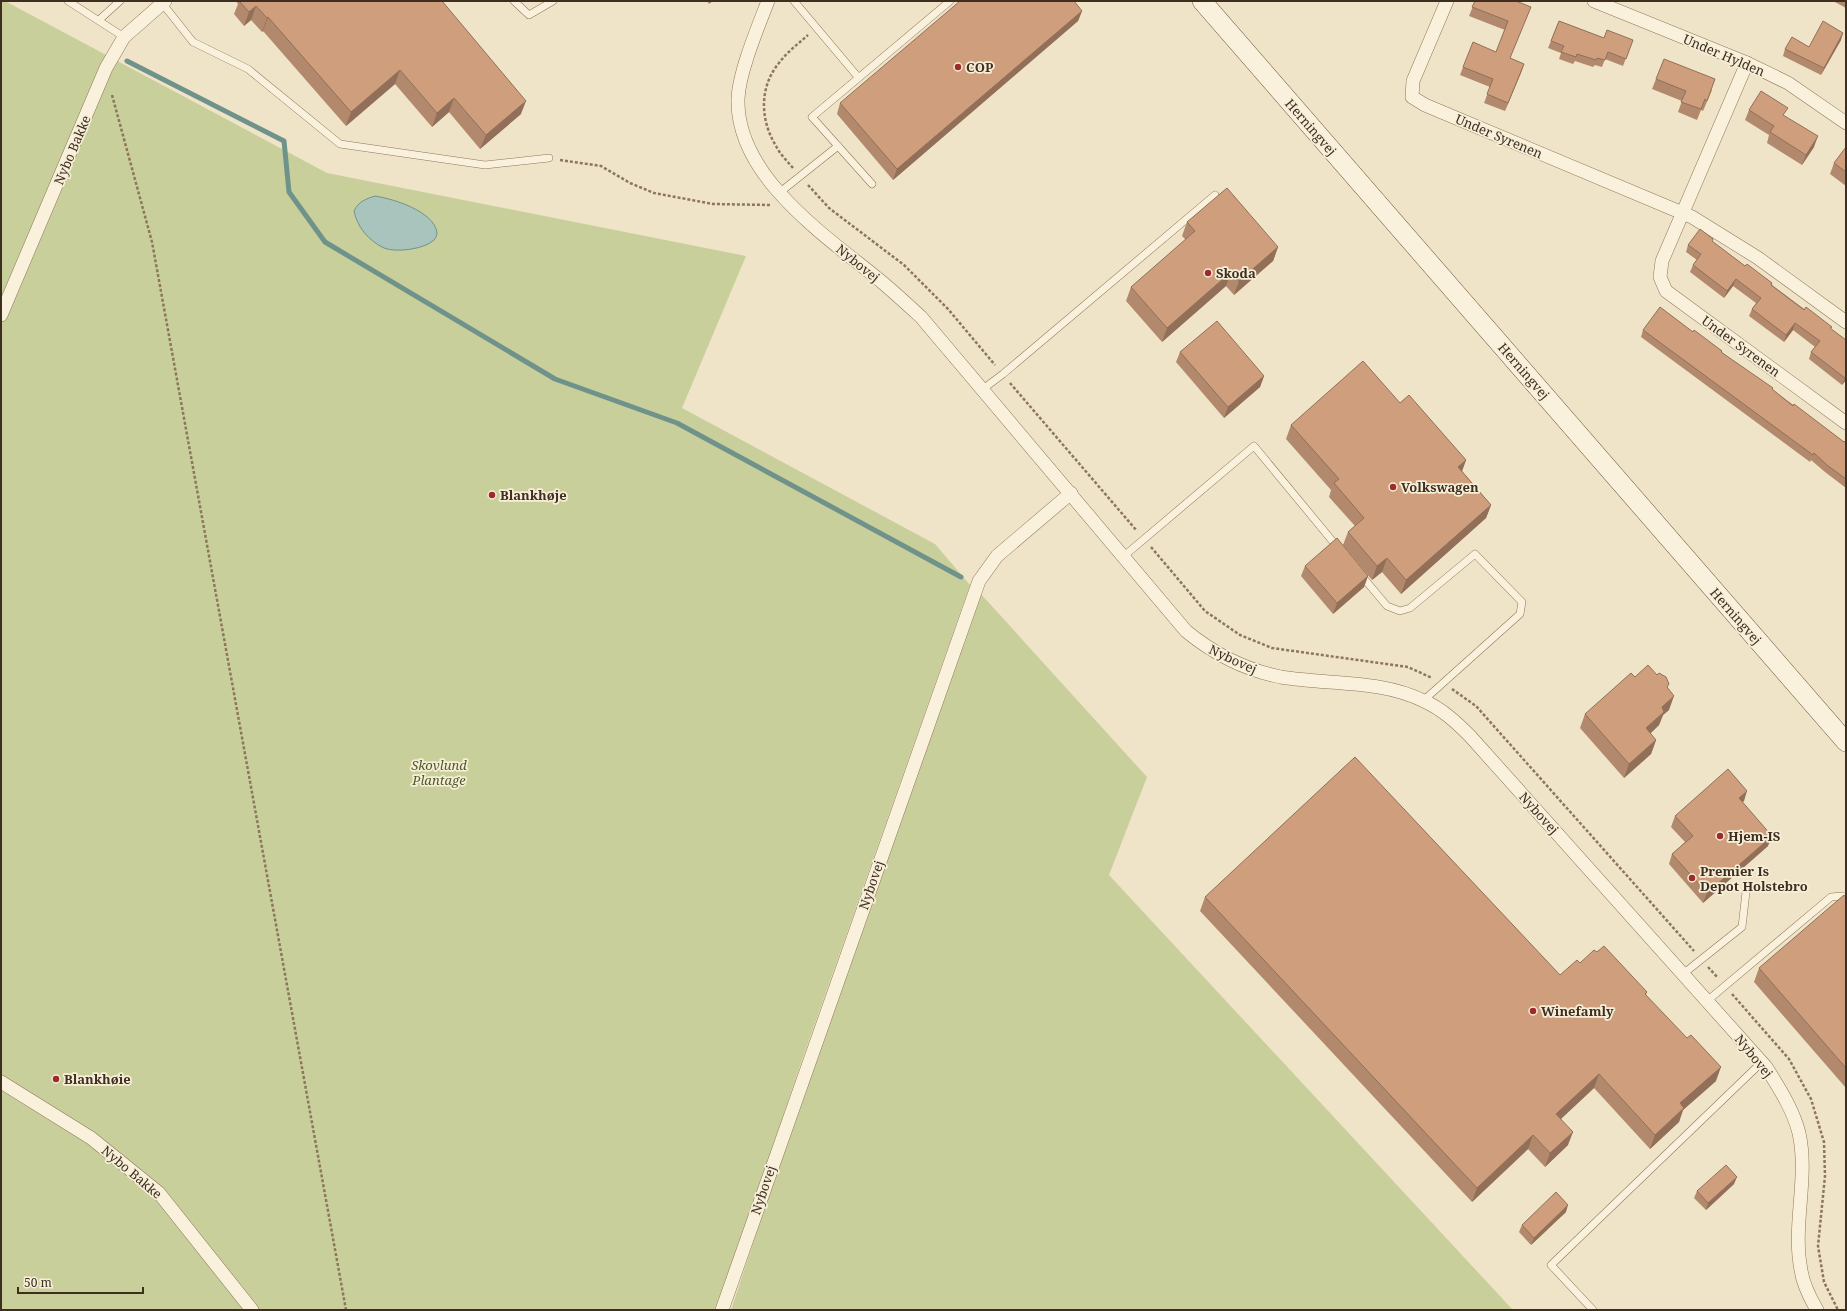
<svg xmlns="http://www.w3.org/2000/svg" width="1847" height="1311" viewBox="0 0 1847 1311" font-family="'Noto Serif',serif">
	<rect width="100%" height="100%" fill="#f0e4c8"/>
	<g fill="#c9cf9b">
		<polygon points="1,1 5,1 327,173 746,256 682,408 935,544 970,585 802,1060 717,1310 1,1310"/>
		<polygon points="980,593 1147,777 1109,875 1513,1310 731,1310 812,1065"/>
	</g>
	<path fill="#a9c4bc" stroke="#6f938a" d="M375,196C394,199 433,211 437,232C437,235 436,238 434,240C425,249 396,253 384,248C369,241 357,227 354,211C359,201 366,199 375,196Z"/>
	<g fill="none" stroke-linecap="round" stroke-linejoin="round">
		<polyline stroke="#6f938a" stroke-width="5" points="127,61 284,141 289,192 325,242 555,379 677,423 961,577"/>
		<g stroke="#8d765c" stroke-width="8">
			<g id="service">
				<polyline points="68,1 124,37"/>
				<polyline points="514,1 529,15 553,1"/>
				<polyline points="794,1 858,77"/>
				<polyline points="162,3 193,42 248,69 340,144 485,165 549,158"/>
				<polyline points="99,20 120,1"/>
				<polyline points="872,184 812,117 950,1"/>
				<polyline points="779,193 838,146"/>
				<polyline points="983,389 1003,374 1215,195"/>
				<polyline points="1124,556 1254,446 1339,549"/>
				<polyline points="1361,575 1387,606 1400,611 1410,608 1475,554 1522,602 1520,614 1424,700"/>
				<polyline points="1683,974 1742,927 1746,892"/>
				<polyline points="1707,1001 1831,897 1842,896 1846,898"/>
				<polyline points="1593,1310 1551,1265 1762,1062"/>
			</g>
		</g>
		<g stroke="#8d765c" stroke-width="14">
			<g id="minor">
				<path d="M768,1C758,27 739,72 738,99C736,178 829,238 883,283C896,294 909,306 921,317L1186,631C1214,654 1245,670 1281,677C1328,685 1380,679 1424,701C1442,709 1456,722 1470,736L1766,1067C1779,1088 1793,1109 1799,1133C1809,1178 1792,1225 1801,1270C1803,1285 1810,1298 1817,1310"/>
				<polyline points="1447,1 1413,81 1412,97 1425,105 1692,217 1758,258 1846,322"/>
				<polyline points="1594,1 1747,63 1788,83 1846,123"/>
				<polyline points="1747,63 1662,261 1660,277 1666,291 1846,423"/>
				<polyline points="1,315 106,68 124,37 165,1"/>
				<polyline points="1,1082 91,1138 159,1193 252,1310"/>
				<polyline points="722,1310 979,581 997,556 1071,493"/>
			</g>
		</g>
		<g stroke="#6f573f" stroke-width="20">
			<polyline id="secondary" points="1202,1 1846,742"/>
		</g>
		<g stroke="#8d765c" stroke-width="2.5" stroke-dasharray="3 2" stroke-linecap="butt">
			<polyline points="112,95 152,242 346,1310"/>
			<polyline points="560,160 601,166 630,183 654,193 713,204 771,205"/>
			<path d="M793,168C787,161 780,154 776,146C760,120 759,87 779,63C787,52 798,44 808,35"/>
			<polyline points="808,185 829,208 904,265 948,309 995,365"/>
			<polyline points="1010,383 1137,531"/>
			<polyline points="1151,547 1205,611 1240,635 1272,648 1408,667 1432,678"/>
			<polyline points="1452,689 1476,706 1694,951"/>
			<polyline points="1708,967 1718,978"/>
			<polyline points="1732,994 1789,1059 1811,1099 1824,1142 1825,1176 1818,1246 1824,1282 1838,1310"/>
		</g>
		<use href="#service" stroke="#faf1dc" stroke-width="7"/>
		<use href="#minor" stroke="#faf1dc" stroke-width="13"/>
		<use href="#secondary" stroke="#faf1dc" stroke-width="19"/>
	</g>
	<g fill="#b2896c">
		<polygon points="236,1 442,1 521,114 480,149 449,112 432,127 395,84 346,126 263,31 262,32 251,20 244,26 234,14 238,4"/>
		<polygon points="707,1 713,1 709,4"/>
		<polygon points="1475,1 1516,1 1510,58 1524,64 1505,111 1484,103 1490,87 1460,75 1463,67 1496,52 1505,30 1469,16"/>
		<polygon points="1833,1 1846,1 1846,8"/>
		<polygon points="1082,11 1078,21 893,180 837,114 840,103"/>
		<polygon points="1559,21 1604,38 1633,40 1623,66 1605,59 1602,67 1595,65 1593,67 1575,61 1573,64 1559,59 1561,53 1548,48"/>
		<polygon points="1841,40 1821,75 1783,56 1785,49 1809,47"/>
		<polygon points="1656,79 1712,90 1703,111 1701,110 1697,120 1678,112 1682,101 1652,89"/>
		<polygon points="1749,110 1785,116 1814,147 1802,165 1767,143 1769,135 1745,120"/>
		<polygon points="1846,148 1846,186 1830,174 1834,163"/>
		<polygon points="1187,222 1278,247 1273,261 1234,295 1226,286 1162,342 1126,301 1131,287 1186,240 1182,236"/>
		<polygon points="1712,242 1745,266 1772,283 1772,285 1846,340 1846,380 1842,385 1809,359 1811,352 1815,347 1793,330 1784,342 1749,316 1752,309 1756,303 1733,286 1724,298 1690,272 1693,265 1697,260 1686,252 1688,245"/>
		<polygon points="1643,330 1693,332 1722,351 1721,352 1844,442 1846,441 1846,488 1825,472 1811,460 1810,462 1641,337"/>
		<polygon points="1180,352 1264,376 1260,387 1224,418 1176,362"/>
		<polygon points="1400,403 1466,460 1462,471 1491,505 1486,518 1401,594 1382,572 1372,580 1343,545 1348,532 1355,526 1329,497 1331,490 1286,439 1291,425"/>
		<polygon points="1305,566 1368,576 1364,587 1333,614 1301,576"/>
		<polygon points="1667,688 1669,710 1663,715 1659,725 1650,734 1656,740 1651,754 1624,778 1580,728 1585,714"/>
		<polygon points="1744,801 1742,802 1768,846 1703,903 1669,864 1672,854 1685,842 1671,827 1675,816"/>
		<polygon points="1205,897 1560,975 1597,952 1647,992 1646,995 1716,1081 1683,1110 1679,1122 1650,1149 1594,1088 1561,1119 1568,1145 1545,1167 1528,1149 1472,1202 1200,911"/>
		<polygon points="1846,898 1846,1088 1754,982 1759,968"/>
		<polygon points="1734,1184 1706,1210 1694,1198 1697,1191"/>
		<polygon points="1566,1212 1531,1245 1519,1232 1522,1225"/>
	</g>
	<g fill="#916f58">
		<polygon points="256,6 251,20 244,26 249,12"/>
		<polygon points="1082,11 1078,21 893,180 897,169"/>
		<polygon points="268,17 263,31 262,32 267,18"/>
		<polygon points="1843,33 1841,40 1821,75 1824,68"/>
		<polygon points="1524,64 1521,73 1505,111 1508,103"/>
		<polygon points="400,70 395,84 346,126 351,112"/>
		<polygon points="454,98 449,112 432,127 437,113"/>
		<polygon points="526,101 521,114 480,149 486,135"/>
		<polygon points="1818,136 1814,147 1802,165 1806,155"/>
		<polygon points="1278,247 1273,261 1234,295 1239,281"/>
		<polygon points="1231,272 1226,286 1162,342 1167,328"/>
		<polygon points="1736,279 1733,286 1724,298 1727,291"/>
		<polygon points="1795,323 1793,330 1784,342 1786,335"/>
		<polygon points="1264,376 1260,387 1224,418 1228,407"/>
		<polygon points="1846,376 1846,380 1842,385 1845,378"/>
		<polygon points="1466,460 1461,474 1458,467"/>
		<polygon points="1491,505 1486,518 1401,594 1406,580"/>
		<polygon points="1387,558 1382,572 1372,580 1377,566"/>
		<polygon points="1368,576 1364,587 1333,614 1337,603"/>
		<polygon points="1674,696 1669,710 1663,715 1659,725 1641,742 1646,728 1662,707"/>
		<polygon points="1656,740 1651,754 1624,778 1629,764"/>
		<polygon points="1747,791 1744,801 1735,809 1739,798"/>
		<polygon points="1772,836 1768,846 1703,903 1707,893"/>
		<polygon points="1721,1067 1716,1081 1683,1110 1679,1122 1650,1149 1655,1135 1680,1103"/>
		<polygon points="1599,1074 1594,1088 1551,1128 1556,1114"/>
		<polygon points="1573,1132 1568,1145 1545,1167 1550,1153"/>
		<polygon points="1533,1135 1528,1149 1472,1202 1477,1188"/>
		<polygon points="1737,1177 1734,1184 1706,1210 1708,1203"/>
		<polygon points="1568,1205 1566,1212 1531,1245 1534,1238"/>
	</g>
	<g fill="#cf9f7d" stroke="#916f58">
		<polygon points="239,1 442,1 526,101 486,135 454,98 437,113 400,70 351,112 268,17 267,18 256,6 249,12"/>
		<polygon points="960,1 1074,1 1082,11 897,169 840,103"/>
		<polygon points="1475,1 1516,1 1531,7 1510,58 1524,64 1508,103 1487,94 1493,79 1463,67 1473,42 1496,52 1508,21 1472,7"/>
		<polygon points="1559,21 1604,38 1607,30 1633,40 1626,59 1608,52 1605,60 1597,58 1596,60 1577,54 1576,57 1561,52 1564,46 1551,41"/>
		<polygon points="1823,21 1843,33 1824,68 1785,49 1792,37 1809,47"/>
		<polygon points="1664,59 1715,79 1707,101 1705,99 1701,109 1681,102 1686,91 1656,79"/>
		<polygon points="1761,91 1788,108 1783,115 1818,136 1806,155 1770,132 1774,126 1749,110"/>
		<polygon points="1846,147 1846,172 1834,163"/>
		<polygon points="1227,188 1278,247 1239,281 1231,272 1167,328 1131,287 1195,231 1187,222"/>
		<polygon points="1700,229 1713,239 1712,241 1745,266 1747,264 1772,283 1771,285 1804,310 1806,307 1832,327 1830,328 1846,340 1846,376 1845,378 1811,352 1820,341 1795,323 1786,335 1752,309 1761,298 1736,279 1727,291 1693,265 1701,254 1688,245"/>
		<polygon points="1660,307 1693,332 1694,330 1722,351 1721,352 1773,388 1772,389 1793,406 1794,404 1844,442 1845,441 1846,441 1846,479 1827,465 1814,453 1813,455 1643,330"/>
		<polygon points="1217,321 1264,376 1228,407 1180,352"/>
		<polygon points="1363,361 1400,403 1409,395 1466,460 1458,467 1491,505 1406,580 1387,558 1377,566 1348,532 1364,518 1334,483 1339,479 1291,425"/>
		<polygon points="1337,538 1368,576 1337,603 1305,566"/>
		<polygon points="1648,665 1657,675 1659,673 1666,677 1669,684 1667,687 1674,696 1662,707 1664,712 1646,728 1656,740 1629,764 1585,714 1631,673 1635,677"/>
		<polygon points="1355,757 1560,975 1577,960 1580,963 1594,950 1597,952 1604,946 1647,992 1645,994 1687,1038 1691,1035 1721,1067 1680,1103 1684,1108 1655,1135 1599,1074 1556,1114 1573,1132 1550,1153 1533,1135 1477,1188 1205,897"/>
		<polygon points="1728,769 1747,791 1739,798 1772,836 1707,893 1672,854 1693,836 1675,816"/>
		<polygon points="1844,895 1846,898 1846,1068 1759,968"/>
		<polygon points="1726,1165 1737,1177 1708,1203 1697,1191"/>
		<polygon points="1556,1192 1568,1205 1534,1238 1522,1225"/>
	</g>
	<g fill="#9e2a2b" stroke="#f7eed8" stroke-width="1.5">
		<circle cx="958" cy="67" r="4"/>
		<circle cx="1208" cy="273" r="4"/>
		<circle cx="1393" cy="487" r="4"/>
		<circle cx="492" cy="495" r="4"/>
		<circle cx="1720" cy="836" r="4"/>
		<circle cx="1692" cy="878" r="4"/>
		<circle cx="1533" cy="1011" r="4"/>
		<circle cx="56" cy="1079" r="4"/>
	</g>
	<g text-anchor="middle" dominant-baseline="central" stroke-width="3.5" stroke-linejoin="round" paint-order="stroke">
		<g font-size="13" fill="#3d2e20" stroke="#f7eed8">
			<text transform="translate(1724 55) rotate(23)">Under Hylden</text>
			<text transform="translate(1311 127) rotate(49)">Herningvej</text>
			<text transform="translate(1499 136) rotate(23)">Under Syrenen</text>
			<text transform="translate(72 150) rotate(-67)">Nybo Bakke</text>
			<text transform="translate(858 263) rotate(39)">Nybovej</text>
			<text transform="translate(1741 346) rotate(36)">Under Syrenen</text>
			<text transform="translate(1524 371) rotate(49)">Herningvej</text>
			<text transform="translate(1736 616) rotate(49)">Herningvej</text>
			<text transform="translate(1233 659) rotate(25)">Nybovej</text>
			<text transform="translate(1539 813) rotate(48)">Nybovej</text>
			<text transform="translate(871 885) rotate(-71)">Nybovej</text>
			<text transform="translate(1754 1056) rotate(51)">Nybovej</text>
			<text transform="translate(132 1172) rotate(40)">Nybo Bakke</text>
			<text transform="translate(763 1190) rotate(-71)">Nybovej</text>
		</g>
		<g font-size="13" font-weight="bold" fill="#3d2e20" stroke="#f7eed8" text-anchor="start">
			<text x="966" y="67">COP</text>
			<text x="1216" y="273">Skoda</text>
			<text x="1401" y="487">Volkswagen</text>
			<text x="500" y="495">Blankhøje</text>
			<text x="1728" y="836">Hjem-IS</text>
			<text x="1700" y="871">Premier Is<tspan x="1700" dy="15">Depot Holstebro</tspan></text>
			<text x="1541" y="1011">Winefamly</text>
			<text x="64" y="1079">Blankhøie</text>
		</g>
		<g font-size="13" font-style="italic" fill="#4d5a26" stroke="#f7eed8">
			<text x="439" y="765">Skovlund<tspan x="439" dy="15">Plantage</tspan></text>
		</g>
	</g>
	<rect width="1847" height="1311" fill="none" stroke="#3d2e20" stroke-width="4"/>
	<path d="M18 1287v6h125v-6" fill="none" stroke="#3d2e20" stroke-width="2"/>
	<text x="24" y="1287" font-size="12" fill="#3d2e20" stroke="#f7eed8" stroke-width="3" paint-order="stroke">50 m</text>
</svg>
